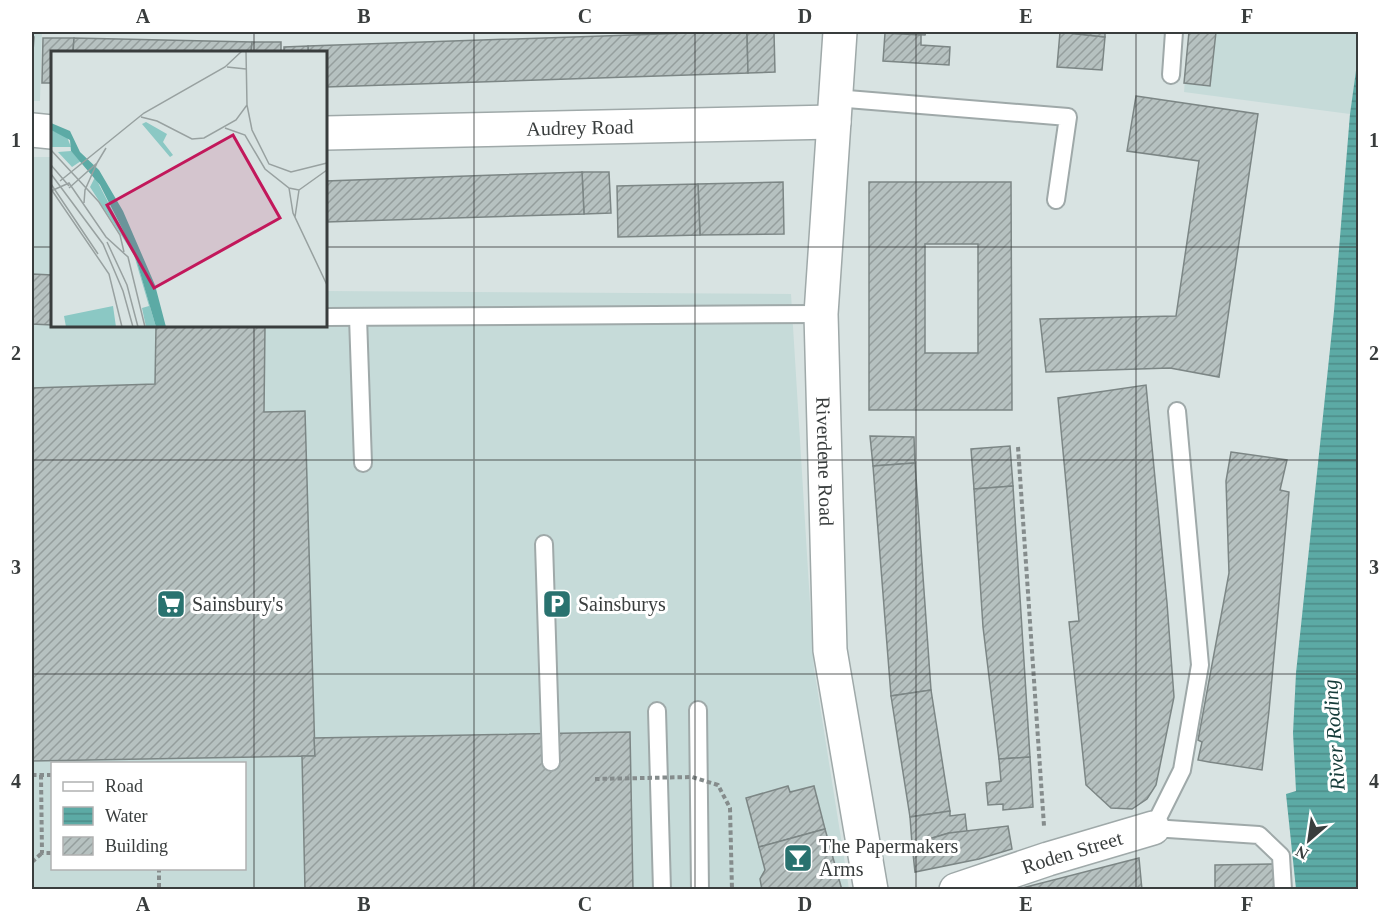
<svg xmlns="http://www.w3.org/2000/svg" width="1390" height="921" viewBox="0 0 1390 921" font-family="Georgia,serif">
	<defs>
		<pattern id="water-rules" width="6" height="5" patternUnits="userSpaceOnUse" patternTransform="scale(1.5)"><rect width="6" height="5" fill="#5caaa5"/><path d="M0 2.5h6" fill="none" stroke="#4d8c88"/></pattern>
		<pattern id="building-hatch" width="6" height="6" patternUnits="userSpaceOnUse" patternTransform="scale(1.5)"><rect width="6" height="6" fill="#b6c1c0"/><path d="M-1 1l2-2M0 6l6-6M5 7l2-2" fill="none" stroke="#959e9d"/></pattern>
	</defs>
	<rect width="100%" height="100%" fill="#d8e3e2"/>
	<g fill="#c6dbd9" fill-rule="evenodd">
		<polygon points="32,32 42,32 40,101 32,101"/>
		<polygon points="1189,32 1358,32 1358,56 1350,114 1184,92"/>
		<path d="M32,157H52V326H326V291L791,294L814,668L849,889H32ZM52,764H244V868H52Z"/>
	</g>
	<polygon fill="url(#water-rules)" points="1358,56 1358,889 1296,889 1286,794 1296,791 1293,733 1296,673 1334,311 1350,114"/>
	<g fill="url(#building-hatch)" stroke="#7c8685" stroke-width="1.5" fill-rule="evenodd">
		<polygon points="719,32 747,32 748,73 326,87 326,52 308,52 308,46"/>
		<polygon points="747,32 774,32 775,72 748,73"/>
		<polygon points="885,32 926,32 925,35 885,33"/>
		<polygon points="1060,32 1105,37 1102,70 1057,67"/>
		<polygon points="1060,32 1105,32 1105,37"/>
		<polygon points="1189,32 1216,32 1210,86 1184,83"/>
		<polygon points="885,33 921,35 921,45 950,47 949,65 883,61"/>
		<polygon points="32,37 34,37 32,66"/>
		<polygon points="43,38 74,38 73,52 52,52 52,83 42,83"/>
		<polygon points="74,38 252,42 251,52 73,52"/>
		<polygon points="252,42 281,42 281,52 251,52"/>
		<polygon points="308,46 308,52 284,52 284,47"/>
		<polygon points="1136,96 1258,114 1219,377 1170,368 1046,372 1040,319 1176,316 1199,161 1127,151"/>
		<polygon points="582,172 609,172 611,213 584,214"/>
		<polygon points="582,172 584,214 326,222 326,181"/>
		<polygon points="783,182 784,234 700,235 698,184"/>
		<path d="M869,182H1011L1012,410H869ZM925,244H978V353H925Z"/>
		<polygon points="698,184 700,235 618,237 617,186"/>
		<polygon points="32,274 52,275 52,325 32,324"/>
		<polygon points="156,326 265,326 264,412 305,411 315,756 32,761 32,388 155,384"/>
		<polygon points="1146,385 1167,603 1174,697 1156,785 1147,799 1132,809 1111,808 1086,785 1069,622 1079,621 1058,398"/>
		<polygon points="870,436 914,437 915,463 873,466"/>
		<polygon points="1010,446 1013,486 974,489 971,449"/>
		<polygon points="1231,452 1287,460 1280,490 1289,492 1269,711 1262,770 1209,762 1198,760 1202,742 1198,740 1229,573 1226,481"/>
		<polygon points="915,463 931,690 891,696 873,466"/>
		<polygon points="1013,486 1030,757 999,759 983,627 974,489"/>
		<polygon points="931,690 950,811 910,817 891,696"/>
		<polygon points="630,732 633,890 305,890 302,756 315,756 314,738"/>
		<polygon points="1030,757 1033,807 1003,810 1003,804 988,805 986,783 1001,781 999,759"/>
		<polygon points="788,786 790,792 814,786 825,829 759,847 746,798"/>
		<polygon points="950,811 950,816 965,814 967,832 949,833 912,844 910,817"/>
		<polygon points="1008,826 1012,849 979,859 915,872 912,844 949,833"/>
		<polygon points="825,829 842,890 762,890 760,879 765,870 759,847"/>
		<polygon points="1139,858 1142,890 1018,890 1018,889"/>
		<polygon points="1276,864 1276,890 1215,890 1215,865"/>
	</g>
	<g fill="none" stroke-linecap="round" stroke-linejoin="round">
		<g stroke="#9fa9a9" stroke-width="20">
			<g id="lane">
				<polyline points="1171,75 1174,32"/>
				<polyline points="835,98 1068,117 1056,200"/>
				<polyline points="326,317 821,314"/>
				<polyline points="358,317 363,463"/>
				<polyline points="1177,411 1200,665 1182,770 1153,828 1259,835 1281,856 1283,890"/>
				<polyline points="544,544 551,762"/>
				<polyline points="698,710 700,890"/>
				<polyline points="657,711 662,890"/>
			</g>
		</g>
		<g stroke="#9fa9a9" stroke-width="36">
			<g id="street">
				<path id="s1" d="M840,32L821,314L830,650L871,890"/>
				<polyline points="32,130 52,132"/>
				<path id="s2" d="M326,133L834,122"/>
				<path id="s3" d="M956,890L1048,859L1153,828"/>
			</g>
		</g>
		<g stroke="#858c8c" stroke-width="4" stroke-dasharray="4.5 3" stroke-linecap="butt">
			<polyline points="1018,447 1044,826"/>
			<polyline points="32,775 52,775"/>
			<polyline points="41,775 42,853 52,853"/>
			<polyline points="32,862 42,853"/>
			<polyline points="159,868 159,890"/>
		</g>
		<use href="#lane" stroke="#fff" stroke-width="16"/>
		<use href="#street" stroke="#fff" stroke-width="33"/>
		<polyline stroke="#858c8c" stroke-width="4" stroke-dasharray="4.5 3" stroke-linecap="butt" points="595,779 692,777 718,785 730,808 732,890"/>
	</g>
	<path fill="none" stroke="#393d3d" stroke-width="1.5" stroke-opacity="0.55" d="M254,32V52M474,32V890M695,32V890M916,32V890M1136,32V890M32,247H52M326,247H1358M254,326V890M32,460H1358M32,674H1358"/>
	<defs>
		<g id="supermarket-square" transform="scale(1.5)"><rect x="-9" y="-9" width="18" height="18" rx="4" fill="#29726f" stroke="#fff"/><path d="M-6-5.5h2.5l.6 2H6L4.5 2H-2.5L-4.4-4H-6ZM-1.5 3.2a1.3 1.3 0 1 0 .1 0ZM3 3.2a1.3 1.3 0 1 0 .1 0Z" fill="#fff"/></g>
		<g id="parking-square" transform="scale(1.5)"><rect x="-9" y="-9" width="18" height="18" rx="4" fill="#29726f" stroke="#fff"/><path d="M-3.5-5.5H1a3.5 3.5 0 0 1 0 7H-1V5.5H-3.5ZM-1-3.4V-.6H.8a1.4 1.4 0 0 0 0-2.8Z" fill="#fff"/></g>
		<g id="bar-square" transform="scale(1.5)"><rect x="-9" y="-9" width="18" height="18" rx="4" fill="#29726f" stroke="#fff"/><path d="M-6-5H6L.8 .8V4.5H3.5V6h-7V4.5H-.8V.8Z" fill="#fff"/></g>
	</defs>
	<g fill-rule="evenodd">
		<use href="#supermarket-square" x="171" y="604"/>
		<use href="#parking-square" x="557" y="604"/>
		<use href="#bar-square" x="798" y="858"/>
	</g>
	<g text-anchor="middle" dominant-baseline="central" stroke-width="6" stroke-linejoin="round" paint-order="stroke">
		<g font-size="20" fill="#393d3d" stroke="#fff">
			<text stroke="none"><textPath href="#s2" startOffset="254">Audrey Road</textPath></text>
			<text stroke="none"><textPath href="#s1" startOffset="430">Riverdene Road</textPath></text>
			<text stroke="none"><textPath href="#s3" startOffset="122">Roden Street</textPath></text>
		</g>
		<g font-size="20" fill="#393d3d" stroke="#fff" text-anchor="start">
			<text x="192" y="604">Sainsbury's</text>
			<text x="578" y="604">Sainsburys</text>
			<text x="819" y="846">The Papermakers<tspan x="819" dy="23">Arms</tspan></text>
		</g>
		<g font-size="21" font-style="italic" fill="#153b39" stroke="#fff">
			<text transform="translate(1334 735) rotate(-94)">River Roding</text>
		</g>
	</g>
	<g transform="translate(51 51)">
		<rect width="276" height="276" fill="#d8e3e2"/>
		<path d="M95,71L116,83L112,91L122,104L119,106L91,73ZM62,255L65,276H15L13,265Z" fill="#8bc8c4"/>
		<path d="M0,79L16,86L20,96H1ZM20,100L30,110L21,116L7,101ZM44,126L83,201L105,276H95L91,257L98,255L83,204L39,136Z" fill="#8bc8c4"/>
		<path d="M0,72L19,80L29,101L48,119L72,160L104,234L115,276H105L83,201L49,134L20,100L19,89L0,79Z" fill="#5caaa5"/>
		<path fill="none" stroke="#98a1a0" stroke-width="1.5" d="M176,16L195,18M196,54L201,79L218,113L240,121L276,112M90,66L106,70L141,88L153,87L185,69L196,54L195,0M174,77L194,84L214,118L238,137L248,139M0,99L48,151L69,184L73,201M0,114L18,135M0,123L52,193L72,240L82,276M9,130L93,62L174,16L191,0M0,133L47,203M18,137L46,112L55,97M238,137L242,162L276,234M0,138L58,223L71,276M248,139L276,119M0,140L18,132L55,186L77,206L94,276M33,152L34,139L46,112M244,166L248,139M56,191L76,234L87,276"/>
		<path fill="#c2185b" fill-opacity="0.15" stroke="#c2185b" stroke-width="3" d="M182,84L229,167L103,237L56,154Z"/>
		<rect width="276" height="276" fill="none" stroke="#393d3d" stroke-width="3"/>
	</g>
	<rect width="1390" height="921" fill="none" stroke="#ffffff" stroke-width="66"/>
	<rect x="51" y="762" width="195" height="108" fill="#ffffff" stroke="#b0b1b1" stroke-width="1.5"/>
	<rect x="63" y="782" width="30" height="9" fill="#ffffff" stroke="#b0b1b1" stroke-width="1.5"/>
	<text x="105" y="792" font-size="18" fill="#393d3d">Road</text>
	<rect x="63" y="807" width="30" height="18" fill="url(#water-rules)" stroke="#b0b1b1" stroke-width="1.5"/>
	<text x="105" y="822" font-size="18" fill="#393d3d">Water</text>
	<rect x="63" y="837" width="30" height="18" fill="url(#building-hatch)" stroke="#b0b1b1" stroke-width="1.5"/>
	<text x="105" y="852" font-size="18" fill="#393d3d">Building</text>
	<g transform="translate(1309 840) rotate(209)" stroke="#ffffff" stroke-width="4.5" paint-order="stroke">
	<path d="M0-4.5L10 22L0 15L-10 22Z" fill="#393d3d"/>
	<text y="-9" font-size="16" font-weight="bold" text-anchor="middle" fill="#393d3d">N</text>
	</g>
	<rect x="33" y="33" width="1324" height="855" fill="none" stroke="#393d3d" stroke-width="2"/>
	<g font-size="20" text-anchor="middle" font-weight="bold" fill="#393d3d">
		<text x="143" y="23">A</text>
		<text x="364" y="23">B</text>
		<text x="585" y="23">C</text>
		<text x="805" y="23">D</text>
		<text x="1026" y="23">E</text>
		<text x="1247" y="23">F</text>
		<text x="16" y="147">1</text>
		<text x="1374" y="147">1</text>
		<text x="16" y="360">2</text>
		<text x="1374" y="360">2</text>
		<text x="16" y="574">3</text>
		<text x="1374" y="574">3</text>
		<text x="16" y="788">4</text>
		<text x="1374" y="788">4</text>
		<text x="143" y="911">A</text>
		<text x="364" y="911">B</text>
		<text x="585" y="911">C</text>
		<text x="805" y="911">D</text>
		<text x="1026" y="911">E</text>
		<text x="1247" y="911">F</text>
	</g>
</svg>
